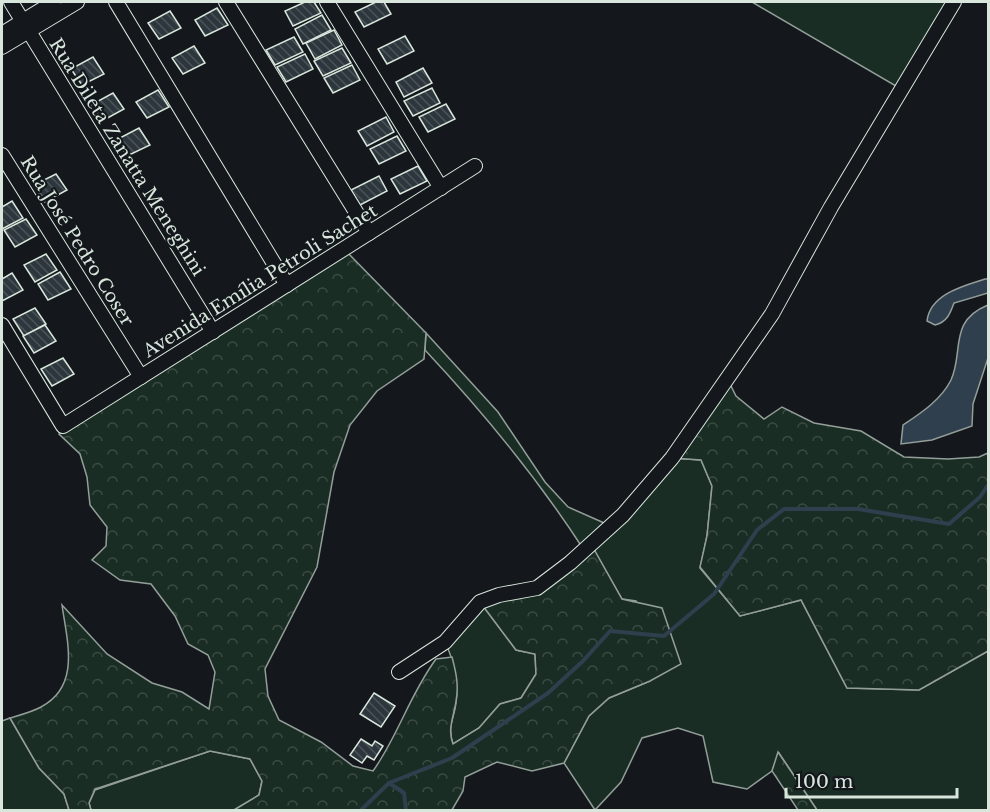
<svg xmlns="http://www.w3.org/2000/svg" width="990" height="812" viewBox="0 0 990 812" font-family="'Libre Baskerville',serif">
	<defs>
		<pattern id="forest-crowns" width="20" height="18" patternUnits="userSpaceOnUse" patternTransform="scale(1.5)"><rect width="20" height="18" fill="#1a2d24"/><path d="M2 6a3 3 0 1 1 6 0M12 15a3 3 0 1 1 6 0" fill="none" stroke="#3b4b43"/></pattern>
		<pattern id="building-back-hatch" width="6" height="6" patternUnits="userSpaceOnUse" patternTransform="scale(1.5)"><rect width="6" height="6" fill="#2c363c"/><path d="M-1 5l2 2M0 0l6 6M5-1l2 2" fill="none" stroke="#4a5358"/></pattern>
	</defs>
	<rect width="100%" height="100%" fill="#14181c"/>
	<g fill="#1a2d24" stroke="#939e99" stroke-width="1.5">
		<polygon points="752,2 954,2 901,89"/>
		<path d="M426,333L498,412L545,482L568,507L611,526L672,458L701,460L712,486L707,536L700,568L740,616L801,600L847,688L919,690L988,651V810H817L779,753L772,771L747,789L713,782L703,736L678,728L642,738L621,782L595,810L564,763L589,716L609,698L650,681L636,601L622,599L591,545L584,550C538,479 483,412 425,350Z"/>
		<path d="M480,602L516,650L535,654L536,674L521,698L500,704L479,728L453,744C447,725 454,720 456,703C459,684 453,658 445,642Z"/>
		<polygon points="10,718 39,768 64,794 69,810 2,810 2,721"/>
		<polygon points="210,751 250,759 262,781 259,795 234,810 91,810 89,803 95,790"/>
	</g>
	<g fill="url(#forest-crowns)" stroke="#939e99" stroke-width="1.5">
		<path d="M346,251L426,333L424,359L377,391L350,425L334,472L317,567L265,669L268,696L279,720L321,742L353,766L373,771C398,736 410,694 436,659L452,657C456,672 459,685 456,701C454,716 447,729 453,744L479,728L500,704L521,698L536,674L535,654L516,650L480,602L537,588L591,544L622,599L662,608L681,664L650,681L609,698L589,716L564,763L532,771L497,762L465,777L463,791L452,810H234L259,795L262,781L250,759L210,751L95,789L89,803L91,810H69L64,794L39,768L10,718C20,715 32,712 41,707C81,686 67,641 62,605L107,654L152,683L182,692L209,709L215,672L208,655L188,644L175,616L151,584L120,580L92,560L106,546L107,527L90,505L87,477L80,454L59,434Z"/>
		<polygon points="728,380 736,396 764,419 782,407 814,423 861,431 904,457 948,459 979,457 988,453 988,651 919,690 847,688 801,600 740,616 700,567 707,536 712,486 701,460 672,458"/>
		<polygon points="778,752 817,810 798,810 772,771"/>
	</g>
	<g fill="#2f3f4d" stroke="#939e99" stroke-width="1.5">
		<path d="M985,279H988V293L954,303C950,314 947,322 935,325L927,321C930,294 963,286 985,279Z"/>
		<path d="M988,305V358L973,404L972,426L932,440L901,444L903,425C921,413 941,400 951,380C964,352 948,321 988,305Z"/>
	</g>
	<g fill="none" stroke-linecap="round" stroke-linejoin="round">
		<g stroke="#2f3f4d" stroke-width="4">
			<polyline points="389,783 404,793 406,810"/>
			<polyline points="361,810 389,783 452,758 548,693 583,661 610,631 664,636 714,594 757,530 784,509 858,509 949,524 980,497 988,485"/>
		</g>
	</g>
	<g fill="url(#building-back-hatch)" stroke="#d8e6dc" stroke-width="1.5">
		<polygon points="305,2 314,2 321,13 293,26 285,11"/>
		<polygon points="376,2 384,2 391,14 364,27 355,12"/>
		<polygon points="217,8 228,25 205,36 195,20"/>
		<polygon points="170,11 181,28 159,39 148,23"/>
		<polygon points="322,15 331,30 303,44 295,29"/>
		<polygon points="334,30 342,45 315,59 306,43"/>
		<polygon points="405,36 414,51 387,64 378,49"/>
		<polygon points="294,37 303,52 275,65 266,50"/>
		<polygon points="194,46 205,63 183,74 172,58"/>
		<polygon points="342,48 351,63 323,76 314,61"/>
		<polygon points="305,54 313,69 286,82 277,67"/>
		<polygon points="93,57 104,74 82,85 71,69"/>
		<polygon points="352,65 360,80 333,93 324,78"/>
		<polygon points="423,68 432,83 404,97 396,82"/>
		<polygon points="432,88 440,103 413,116 404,101"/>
		<polygon points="158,90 169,107 147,118 136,102"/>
		<polygon points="113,93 124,109 102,121 91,105"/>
		<polygon points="446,104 455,119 428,132 419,117"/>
		<polygon points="386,117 394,132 367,146 358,131"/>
		<polygon points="139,128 150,145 127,156 116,140"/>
		<polygon points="397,136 406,151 379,164 370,149"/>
		<polygon points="418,166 427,181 400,194 391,179"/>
		<polygon points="56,174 67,190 45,202 34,185"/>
		<polygon points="379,176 387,191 360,205 351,190"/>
		<polygon points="12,201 23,218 2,229 2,207"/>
		<polygon points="26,219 37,235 15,247 4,230"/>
		<polygon points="46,254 57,270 35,282 24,265"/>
		<polygon points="60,272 71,289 48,300 38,284"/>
		<polygon points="12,273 23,290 2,301 2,279"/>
		<polygon points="35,308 46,324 24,336 13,319"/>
		<polygon points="45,325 56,341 34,353 23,336"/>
		<polygon points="63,358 74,374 52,386 41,369"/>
		<polygon points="374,693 395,706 381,727 360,714"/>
		<polygon points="361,739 372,746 375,741 383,746 374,760 367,756 362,763 350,755"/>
	</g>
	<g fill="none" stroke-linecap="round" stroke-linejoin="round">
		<g stroke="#d8e6dc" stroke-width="16">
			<g id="minor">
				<polyline points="11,2 213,332"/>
				<polyline points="116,2 287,285"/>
				<polyline points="226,2 369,233"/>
				<polyline points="327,2 441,188"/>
				<polyline points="2,34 54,2"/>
				<polyline points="2,47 77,2"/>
				<polyline points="2,155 141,377"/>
				<polyline points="2,325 63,426 475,166"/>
				<polyline points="399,672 445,642 480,602 499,595 537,588 570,563 623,515 672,458 772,314 831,207 954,2"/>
			</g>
		</g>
		<use href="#minor" stroke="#14181c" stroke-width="14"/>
	</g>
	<g text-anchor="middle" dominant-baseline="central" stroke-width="4.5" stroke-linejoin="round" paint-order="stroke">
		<g font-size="18" fill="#d8e6dc" stroke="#14181c">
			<text transform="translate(127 157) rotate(58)">Rua Dileta Zanatta Meneghini</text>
			<text transform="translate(77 241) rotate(58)">Rua José Pedro Coser</text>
			<text transform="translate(260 281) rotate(-32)">Avenida Emília Petroli Sachet</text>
		</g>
	</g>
	<rect width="990" height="812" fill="none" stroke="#d8e6dc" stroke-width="6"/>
	<path d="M786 788v9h171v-9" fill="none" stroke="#d8e6dc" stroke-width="3"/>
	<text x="795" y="788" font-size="18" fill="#d8e6dc" stroke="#14181c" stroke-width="4.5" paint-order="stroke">100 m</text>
</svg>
